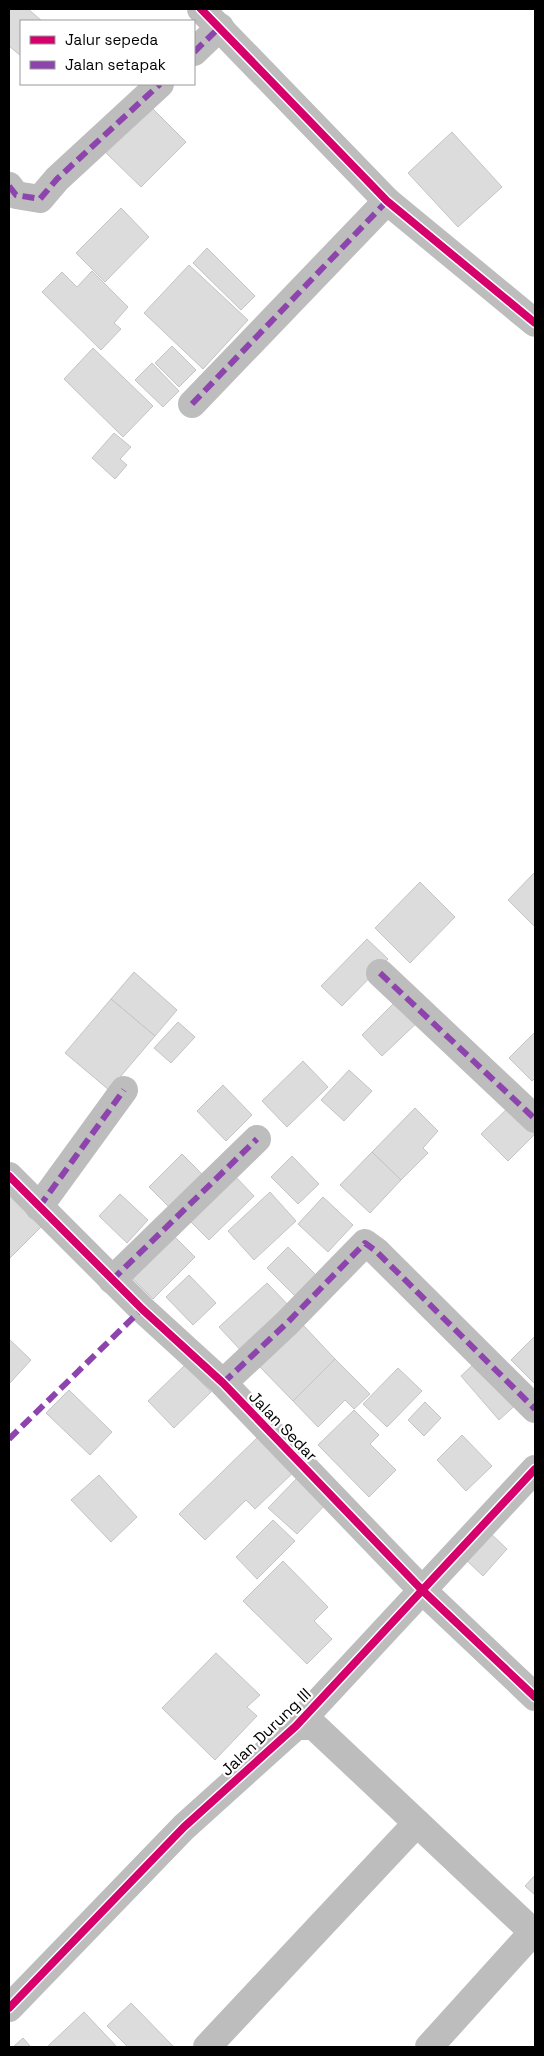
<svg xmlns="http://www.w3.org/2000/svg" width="544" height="2056" viewBox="0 0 544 2056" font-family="'Space Grotesk',sans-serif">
	<rect width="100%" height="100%" fill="#fff"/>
	<g fill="#dcdcdc" stroke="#c4c4c4">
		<polygon points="9,9 28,9 42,21 21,21 21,56 9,46"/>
		<polygon points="147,103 186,142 141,187 101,148"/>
		<polygon points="452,132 502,187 458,227 408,173"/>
		<polygon points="121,208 149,237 105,282 76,253"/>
		<polygon points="207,248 255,296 241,310 193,263"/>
		<polygon points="189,265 248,320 203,369 144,313"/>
		<polygon points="92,271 128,307 114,323 121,329 101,350 42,292 62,272 77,287"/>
		<polygon points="172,346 196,370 179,387 155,363"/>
		<polygon points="93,348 153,406 123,437 64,379"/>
		<polygon points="152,363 179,391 163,407 135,380"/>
		<polygon points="114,433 131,447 120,459 127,465 115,479 92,458"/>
		<polygon points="535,872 535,927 508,900"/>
		<polygon points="420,882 455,917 410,963 375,928"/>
		<polygon points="367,939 388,959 342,1006 321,986"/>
		<polygon points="134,972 177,1010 155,1036 111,999"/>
		<polygon points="401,996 422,1018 382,1056 362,1035"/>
		<polygon points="111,999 155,1036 109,1090 65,1053"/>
		<polygon points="178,1022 195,1037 171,1063 154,1048"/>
		<polygon points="535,1032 535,1078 532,1081 509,1058"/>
		<polygon points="303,1061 328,1087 287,1127 262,1101"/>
		<polygon points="349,1070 372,1091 344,1121 321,1100"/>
		<polygon points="223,1085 252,1115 226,1141 197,1111"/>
		<polygon points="514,1102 535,1123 535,1134 508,1161 481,1134"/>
		<polygon points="415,1108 438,1131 423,1148 428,1153 401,1180 372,1152"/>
		<polygon points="372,1152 401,1180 370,1213 340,1185"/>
		<polygon points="182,1154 205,1177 172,1210 149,1187"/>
		<polygon points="292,1156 319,1184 298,1204 271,1177"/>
		<polygon points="231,1172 254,1196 209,1240 186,1217"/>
		<polygon points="270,1192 296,1221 254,1260 228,1231"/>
		<polygon points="11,1194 42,1226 9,1259 9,1196"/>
		<polygon points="120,1194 148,1220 127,1243 99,1216"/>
		<polygon points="323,1197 353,1225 328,1252 298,1224"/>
		<polygon points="171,1233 195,1257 153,1299 129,1275"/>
		<polygon points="288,1247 319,1278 298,1299 267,1268"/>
		<polygon points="189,1275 216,1303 193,1325 166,1297"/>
		<polygon points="267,1283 293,1310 245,1355 219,1327"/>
		<polygon points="303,1325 335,1359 293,1401 260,1367"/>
		<polygon points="535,1336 535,1384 511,1360"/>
		<polygon points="9,1339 31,1360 9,1384"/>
		<polygon points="481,1357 520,1401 499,1420 461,1376"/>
		<polygon points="335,1359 370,1394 354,1409 345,1400 318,1427 293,1401"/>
		<polygon points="185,1365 211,1392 174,1428 148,1401"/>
		<polygon points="398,1368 422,1391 387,1427 363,1404"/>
		<polygon points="69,1390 112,1432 90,1455 46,1413"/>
		<polygon points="425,1402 441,1418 424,1436 408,1420"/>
		<polygon points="354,1410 379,1435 370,1444 396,1470 369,1497 318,1445"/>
		<polygon points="262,1433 297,1469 255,1509 246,1500 205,1540 179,1514"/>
		<polygon points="462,1435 492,1466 466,1491 437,1460"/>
		<polygon points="301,1474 329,1501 297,1534 268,1508"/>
		<polygon points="99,1475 137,1517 111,1542 71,1500"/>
		<polygon points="273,1520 295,1541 257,1579 236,1557"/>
		<polygon points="488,1531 507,1549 483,1576 464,1558"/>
		<polygon points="283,1561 328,1607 314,1621 332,1639 307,1664 243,1601"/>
		<polygon points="216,1653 260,1695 247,1707 257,1716 215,1760 162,1708"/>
		<polygon points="535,1875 535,1895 525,1886"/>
		<polygon points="131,2003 174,2047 128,2047 107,2026"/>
		<polygon points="84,2012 117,2047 47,2047"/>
		<polygon points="23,2038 31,2047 13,2047"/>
	</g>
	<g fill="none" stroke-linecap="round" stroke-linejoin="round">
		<g stroke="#bdbdbd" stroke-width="28">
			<polyline points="201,9 387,201 535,323"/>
			<polyline points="194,52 220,27"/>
			<polyline points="9,186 16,195 40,199 57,179 160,84"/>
			<polyline points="192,404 387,201"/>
			<polyline points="380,973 535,1119"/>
			<polyline points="9,1176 142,1309 223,1383 422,1590 535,1697"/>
			<polyline points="39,1207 124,1090"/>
			<polyline points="112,1280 257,1139"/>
			<polyline points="223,1383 287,1323 365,1243 376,1251 535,1409"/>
			<polyline points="296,1726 314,1726 535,1934"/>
			<polyline points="9,2008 184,1827 296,1726 535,1469"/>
			<polyline points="207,2047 417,1823"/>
			<polyline points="429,2047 533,1932"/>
		</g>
		<g stroke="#8e44ad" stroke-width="6" stroke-dasharray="12 6" stroke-linecap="butt">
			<polyline points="194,52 220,27"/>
			<polyline points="9,186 16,195 40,199 57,179 160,84"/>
			<polyline points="192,404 387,201"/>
			<polyline points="380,973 535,1119"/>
			<polyline points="39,1207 124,1090"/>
			<polyline points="112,1280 257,1139"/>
			<polyline points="223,1383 287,1323 365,1243 376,1251 535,1409"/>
			<polyline points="9,1439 142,1309"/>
		</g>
		<g stroke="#fff" stroke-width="11">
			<g id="cycleway">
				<polyline points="201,9 387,201 535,323"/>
				<polyline points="9,1176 142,1309 223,1383 422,1590 535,1697"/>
				<polyline points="9,2008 184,1827 296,1726 535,1469"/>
			</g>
		</g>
		<use href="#cycleway" stroke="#d6006c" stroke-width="8"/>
	</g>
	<g text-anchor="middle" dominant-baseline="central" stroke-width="4.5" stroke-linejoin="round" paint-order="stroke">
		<g font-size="16" fill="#000" stroke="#fff">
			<text transform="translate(283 1426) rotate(46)">Jalan Sedar</text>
			<text transform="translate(266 1732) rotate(-44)">Jalan Durung III</text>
		</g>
	</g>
	<rect width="544" height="2056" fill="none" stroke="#000000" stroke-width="20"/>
	<rect x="20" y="20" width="175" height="65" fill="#ffffff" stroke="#999999"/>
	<rect x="30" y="36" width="25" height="8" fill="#d6006c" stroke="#999999"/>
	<text x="65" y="45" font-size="15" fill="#000000">Jalur sepeda</text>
	<rect x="30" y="61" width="25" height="8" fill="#8e44ad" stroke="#999999"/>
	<text x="65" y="70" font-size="15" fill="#000000">Jalan setapak</text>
</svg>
